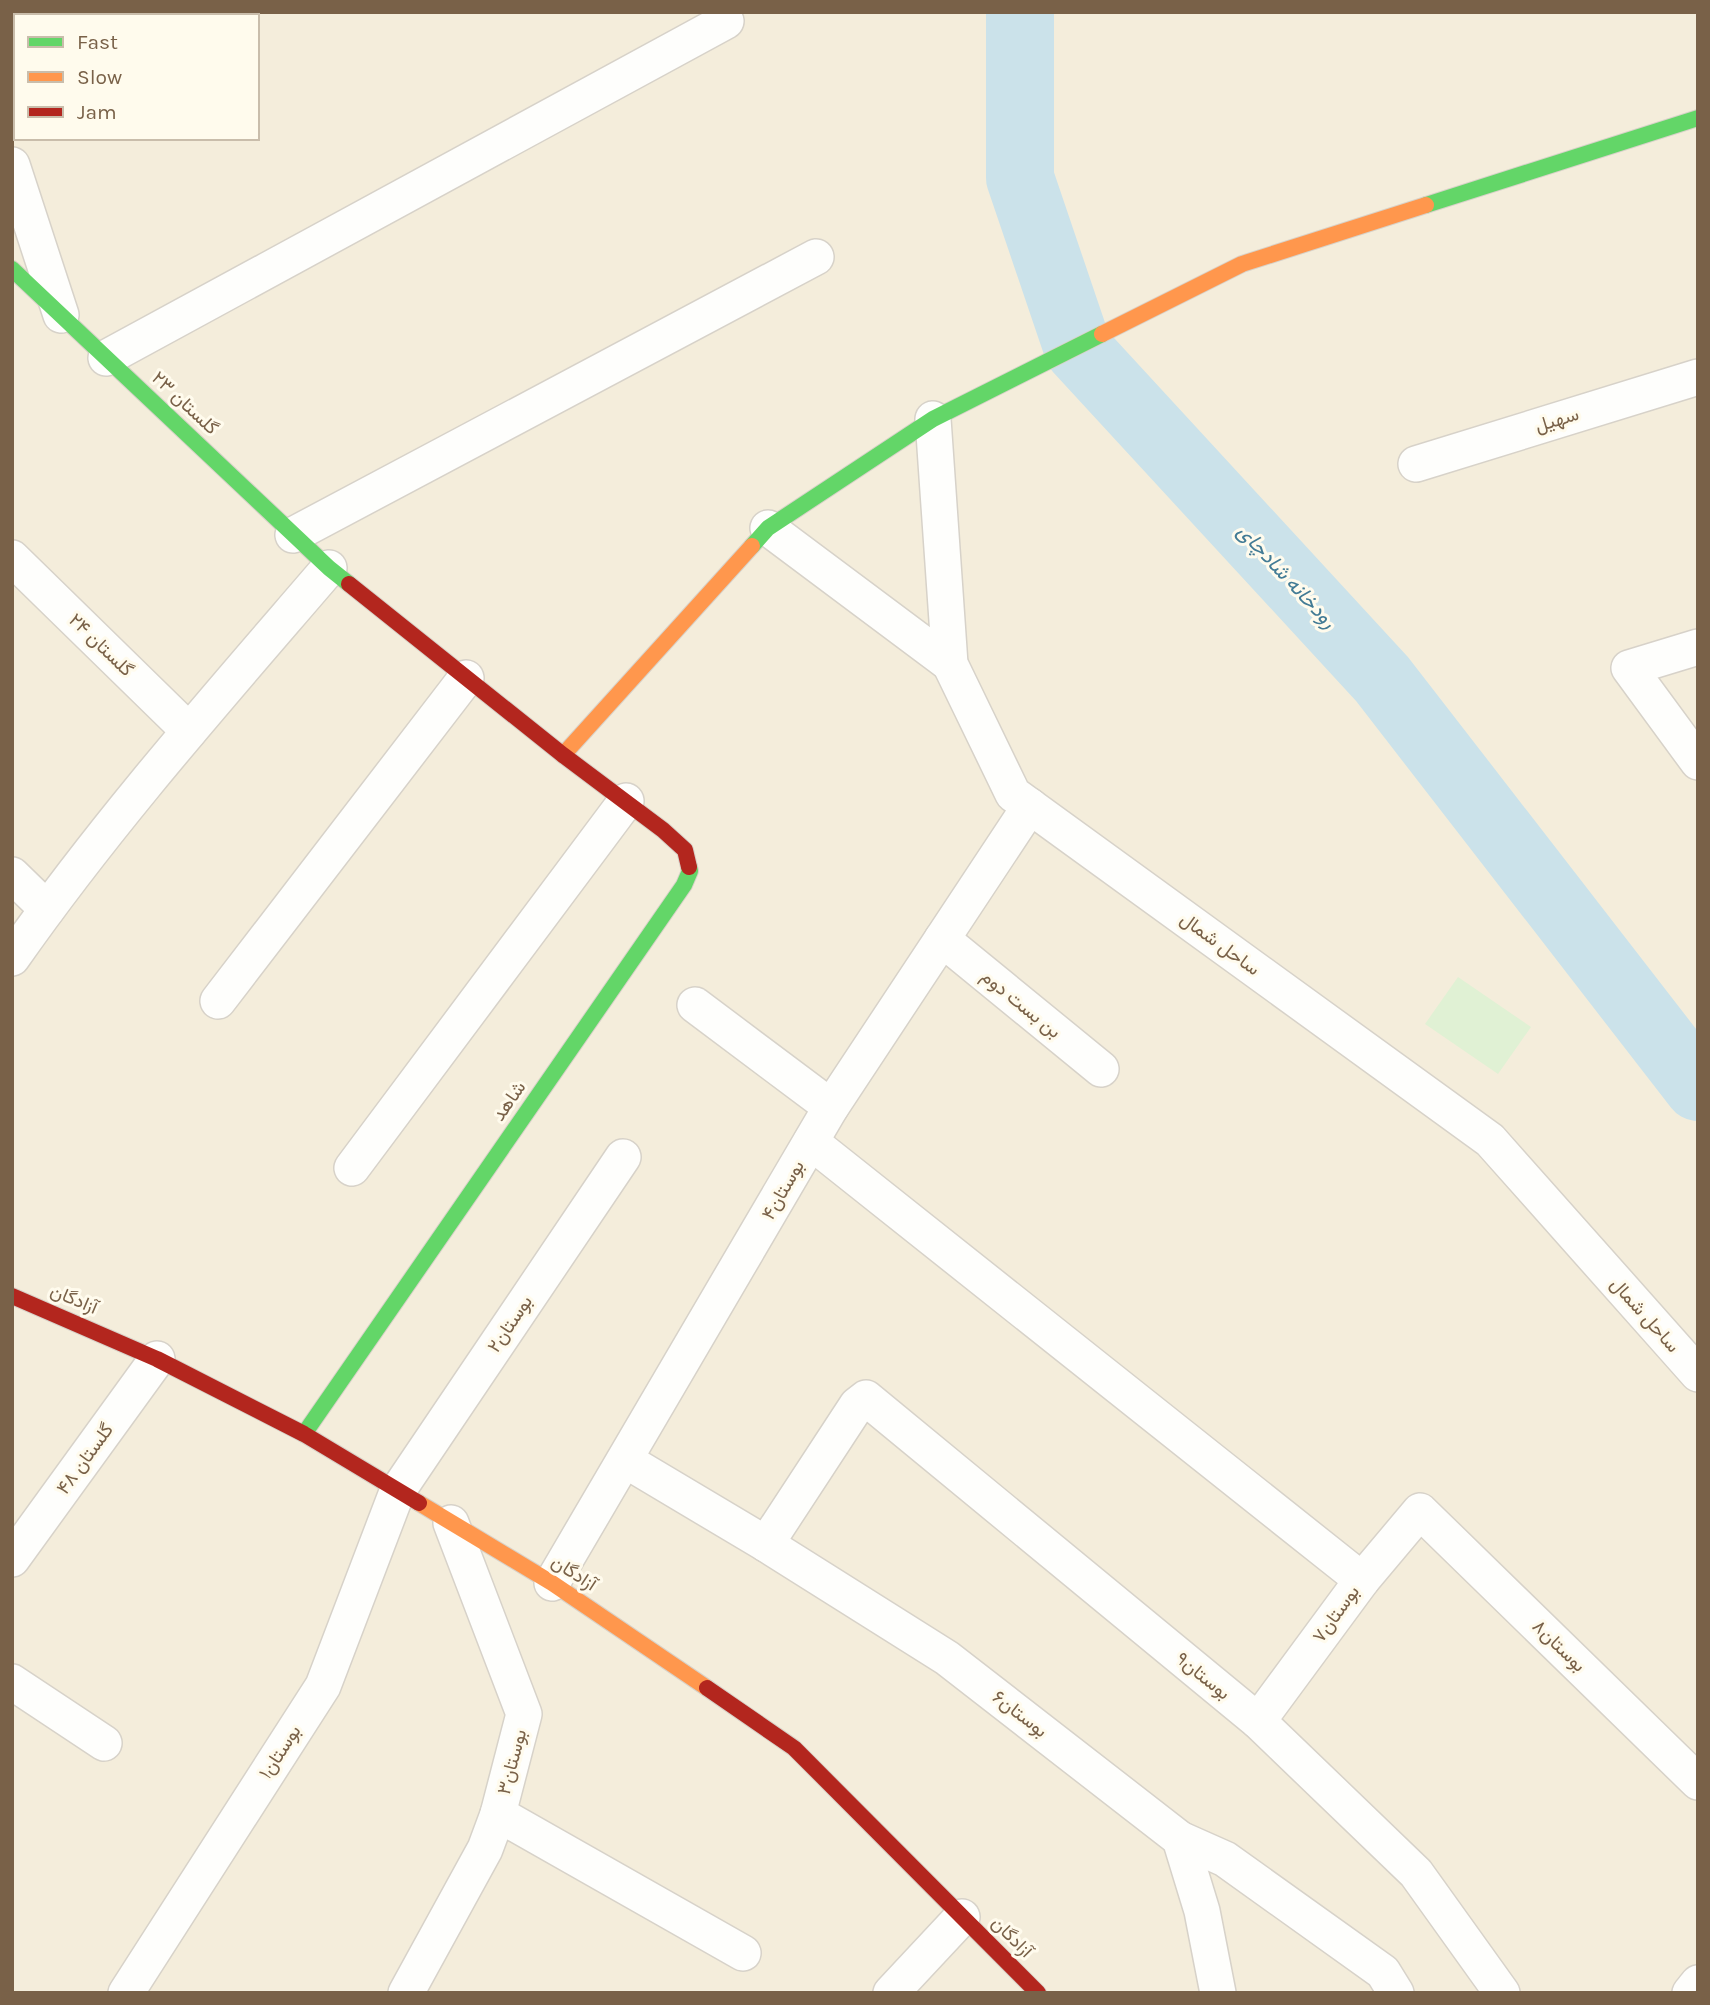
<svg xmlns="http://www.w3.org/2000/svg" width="1710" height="2005" viewBox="0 0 1710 2005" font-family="Karla,Vazirmatn,sans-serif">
	<rect width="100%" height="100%" fill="#f8f5eb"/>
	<path fill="#f4eddb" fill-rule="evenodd" d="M12,12H1698V1993H12ZM16,16H257V138H16Z"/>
	<polygon fill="#e0f1d4" points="1458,977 1531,1027 1498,1074 1425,1024"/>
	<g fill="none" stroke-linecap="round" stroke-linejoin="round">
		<polyline stroke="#cbe2ea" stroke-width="68" points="1020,12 1020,178 1078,349 1382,679 1698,1087"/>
		<g stroke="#d7d2c9" stroke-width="38">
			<g id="street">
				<polyline points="12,165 61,315"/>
				<polyline points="106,358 726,21"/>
				<polyline points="933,419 950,664 1013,794 1490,1140 1698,1374"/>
				<polyline points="1416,464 1698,377"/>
				<polyline points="768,528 950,664"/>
				<polyline points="293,535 816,257"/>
				<polyline points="12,558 189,731"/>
				<polyline points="1698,647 1629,668 1698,762"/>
				<polyline points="12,875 47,909"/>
				<polyline points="942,939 1101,1069"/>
				<path d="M12,958C108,821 220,695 329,568"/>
				<polyline points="218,1001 466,678"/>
				<polyline points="695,1005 831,1107"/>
				<polyline points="811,1142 1362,1580"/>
				<polyline points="352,1168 626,801"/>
				<polyline points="625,1460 766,1544 947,1658 1180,1839 1225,1859 1383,1972 1396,1993"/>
				<polyline points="766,1544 857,1405 866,1398 1258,1721 1416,1873 1502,1993"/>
				<polyline points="12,1559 157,1359"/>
				<polyline points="552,1583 831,1107 1030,806"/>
				<polyline points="12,1682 104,1743"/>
				<polyline points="1258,1721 1362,1580 1420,1511 1698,1782"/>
				<polyline points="498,1814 743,1953"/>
				<polyline points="1180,1839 1202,1911 1218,1993"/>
				<polyline points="126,1993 323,1686 397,1492 623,1157"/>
				<polyline points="406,1993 485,1849 498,1814 524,1714 451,1523"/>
				<polyline points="891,1993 962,1917"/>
				<polyline points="1690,1993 1698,1983"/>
			</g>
		</g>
		<g stroke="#d8d2c9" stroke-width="18">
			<g id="fast">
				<polyline points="1426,205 1698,118"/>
				<polyline points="12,269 329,568 349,584"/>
				<polyline points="752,546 768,528 933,419 1102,334"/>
				<polyline points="304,1434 684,885 690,871 689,867"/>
			</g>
		</g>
		<g stroke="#d8d2c9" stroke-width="18">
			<g id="slow">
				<polyline points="1102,334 1242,264 1426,205"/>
				<polyline points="563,755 752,546"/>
				<polyline points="419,1503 552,1583 707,1688"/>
			</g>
		</g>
		<g stroke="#d8d2c9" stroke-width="18">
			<g id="jam">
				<polyline points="349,584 563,755 663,830 685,850 689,867"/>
				<polyline points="12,1296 157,1359 304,1434 419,1503"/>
				<polyline points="707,1688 794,1748 1038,1993"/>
			</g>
		</g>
		<use href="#street" stroke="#fefefc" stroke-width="35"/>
		<use href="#fast" stroke="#63d668" stroke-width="16"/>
		<use href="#slow" stroke="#ff974d" stroke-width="16"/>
		<use href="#jam" stroke="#b3261e" stroke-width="16"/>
	</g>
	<g text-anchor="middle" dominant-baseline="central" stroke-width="6" stroke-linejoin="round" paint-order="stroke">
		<g font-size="19" fill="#796148" stroke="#fffbed">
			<text transform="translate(185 403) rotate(43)">گلستان ۲۳</text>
			<text transform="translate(1557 420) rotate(-17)">سهیل</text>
			<text transform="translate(101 645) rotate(44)">گلستان ۲۴</text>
			<text transform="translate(1220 944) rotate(36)">ساحل شمال</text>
			<text transform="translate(1021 1004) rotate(39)">بن بست دوم</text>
			<text transform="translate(509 1101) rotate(-55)">شاهد</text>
			<text transform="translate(783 1190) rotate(-60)">بوستان۴</text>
			<text transform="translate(74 1299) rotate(23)">آزادگان</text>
			<text transform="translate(1645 1315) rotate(48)">ساحل شمال</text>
			<text transform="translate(510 1324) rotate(-56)">بوستان۲</text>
			<text transform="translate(85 1459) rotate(-54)">گلستان ۴۸</text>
			<text transform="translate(574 1573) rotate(33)">آزادگان</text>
			<text transform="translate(1336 1614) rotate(-54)">بوستان۷</text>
			<text transform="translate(1559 1646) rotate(44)">بوستان۸</text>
			<text transform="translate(1203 1676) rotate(39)">بوستان۹</text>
			<text transform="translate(1020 1714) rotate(38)">بوستان۶</text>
			<text transform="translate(280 1752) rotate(-57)">بوستان۱</text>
			<text transform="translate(512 1762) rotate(-75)">بوستان۳</text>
			<text transform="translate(1012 1937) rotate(45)">آزادگان</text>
		</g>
		<g font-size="21" font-style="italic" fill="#427b95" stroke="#fffbed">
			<text transform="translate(1287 576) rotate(47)">رودخانه شادچای</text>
		</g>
	</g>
	<rect width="1710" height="2005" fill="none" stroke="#796148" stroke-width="28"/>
	<rect x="14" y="14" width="245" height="126" fill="#fffbed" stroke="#c9bdab" stroke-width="2"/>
	<rect x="28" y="37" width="35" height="10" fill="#63d668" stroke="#c9bdab" stroke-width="2"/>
	<text x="77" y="49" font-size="21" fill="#796148">Fast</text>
	<rect x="28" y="72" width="35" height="10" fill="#ff974d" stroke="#c9bdab" stroke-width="2"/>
	<text x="77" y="84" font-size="21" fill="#796148">Slow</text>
	<rect x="28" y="107" width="35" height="10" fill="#b3261e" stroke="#c9bdab" stroke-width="2"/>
	<text x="77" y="119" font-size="21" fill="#796148">Jam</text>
</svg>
